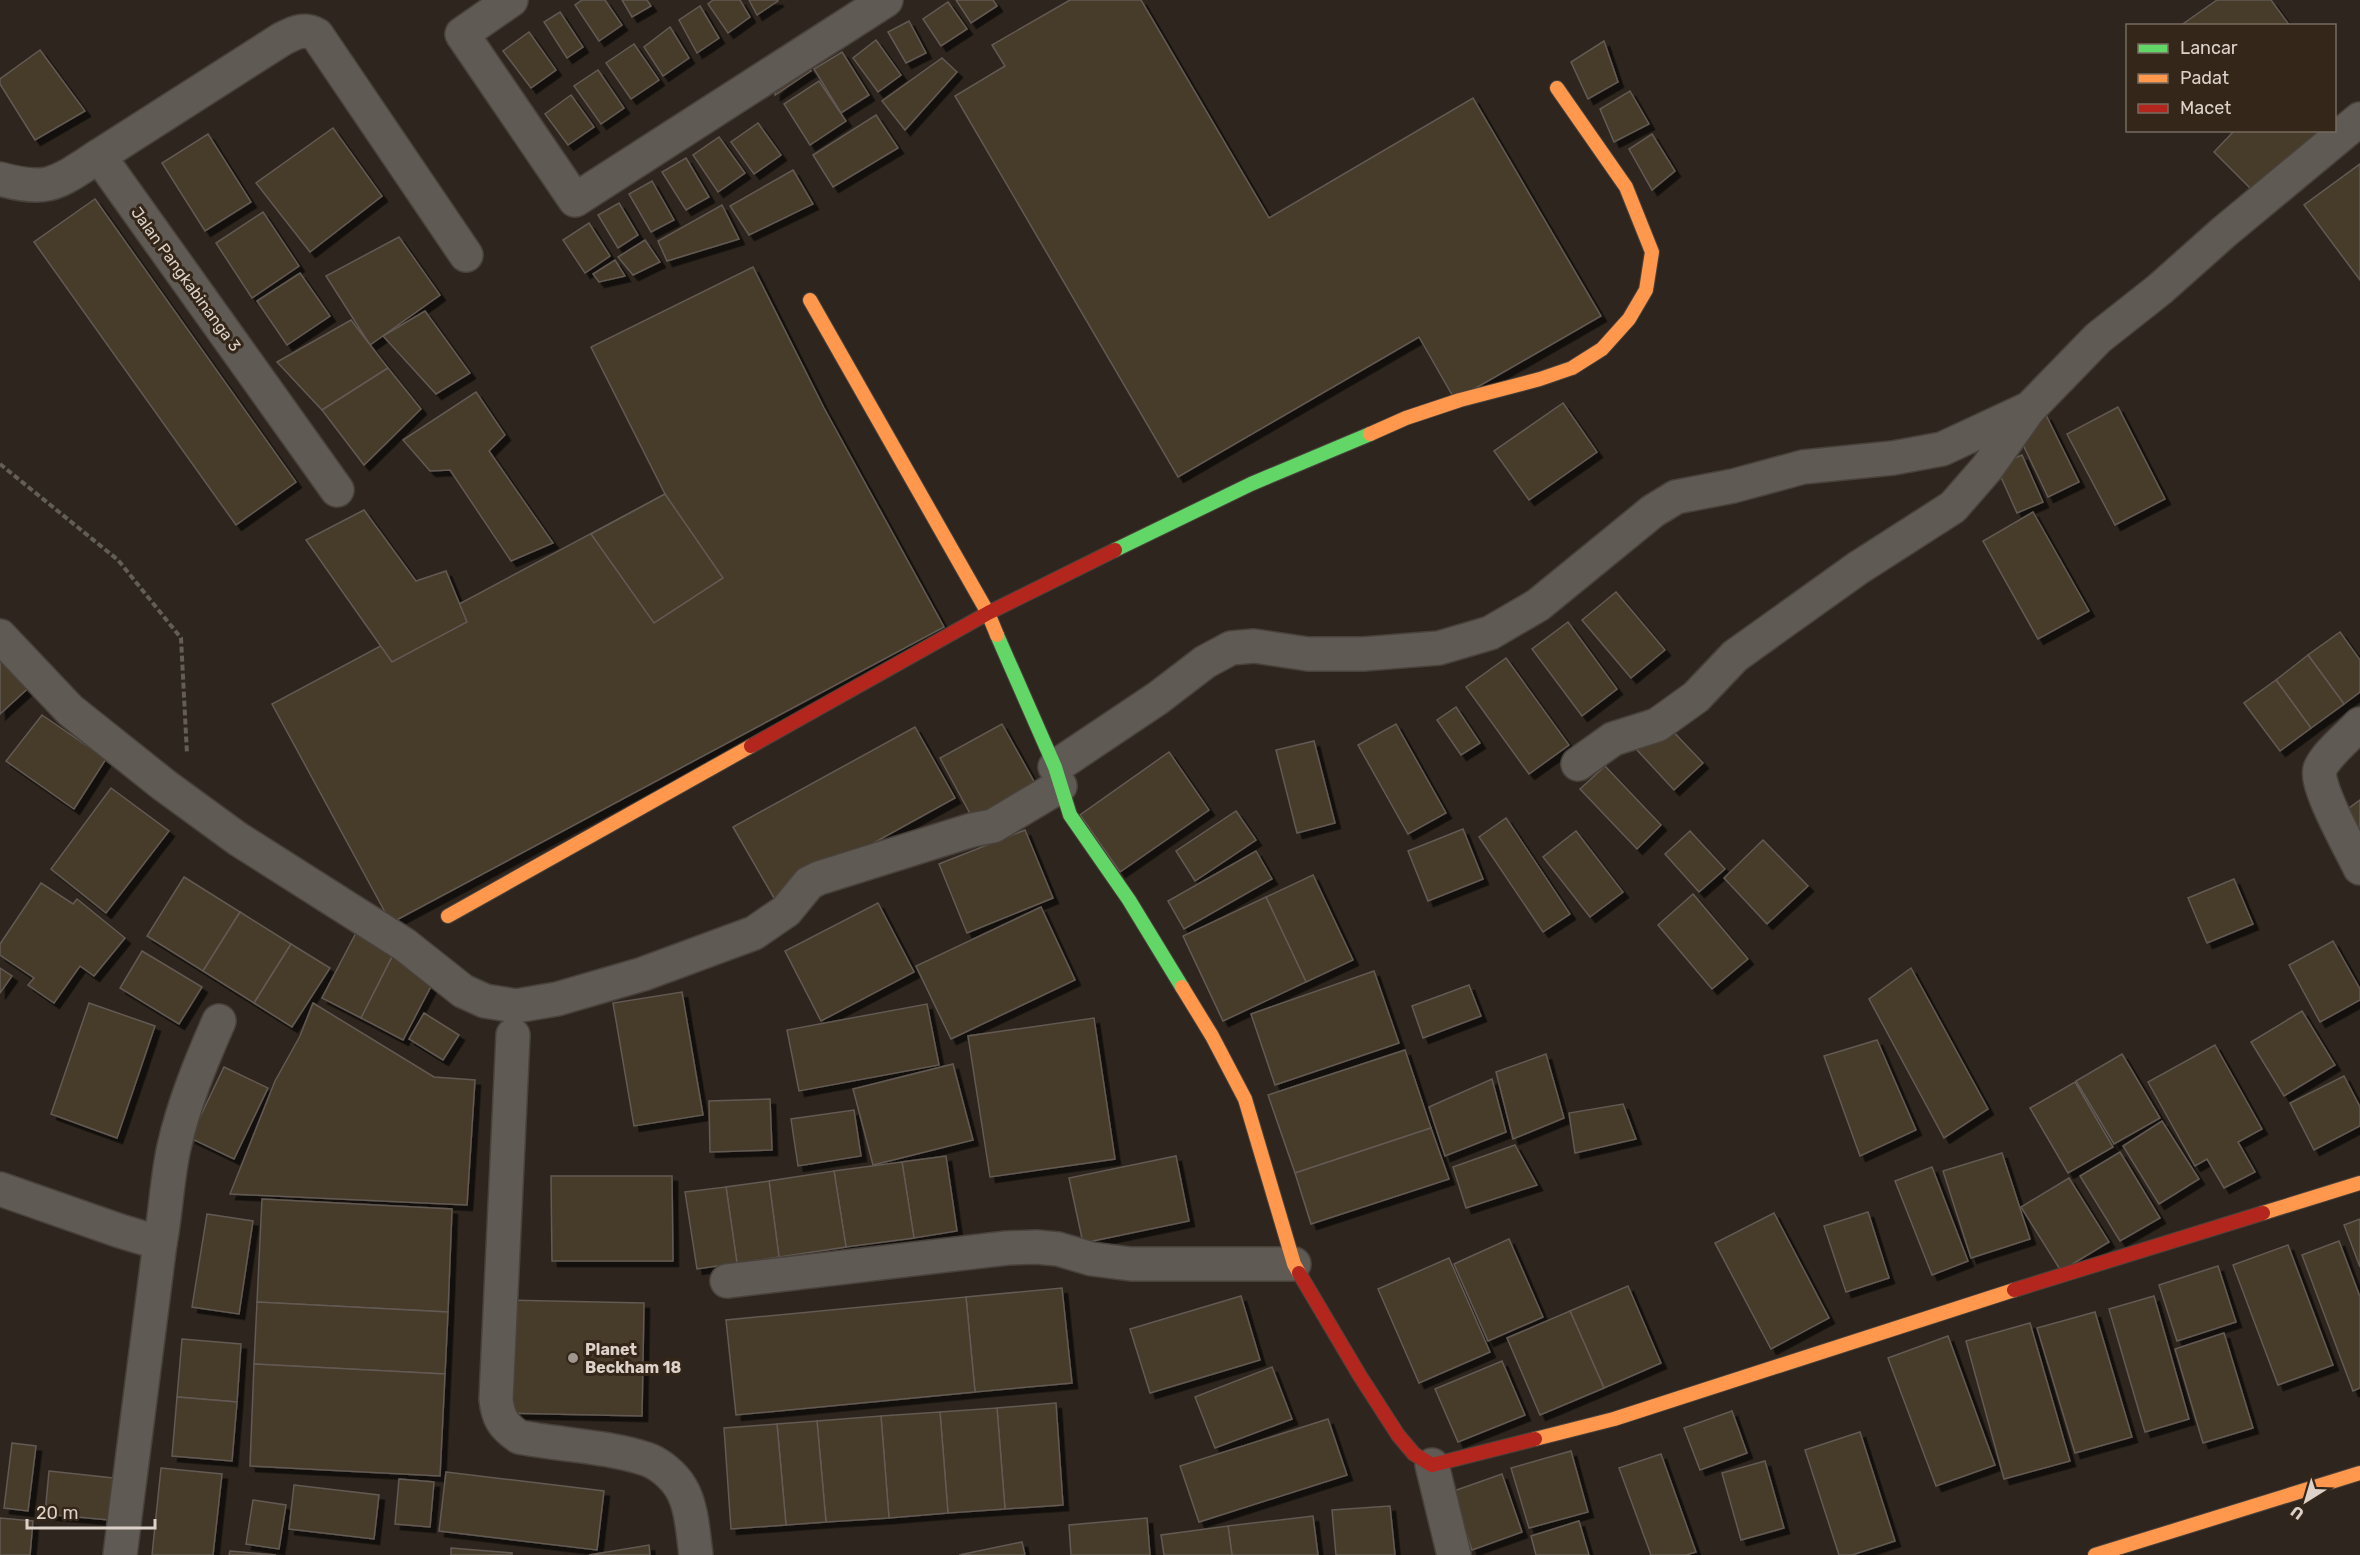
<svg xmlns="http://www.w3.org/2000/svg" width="2360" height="1555" viewBox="0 0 2360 1555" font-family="Rubik,sans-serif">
	<defs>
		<filter id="shadow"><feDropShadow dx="5.5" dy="5.5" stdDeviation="0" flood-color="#0009"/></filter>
	</defs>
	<rect width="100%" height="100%" fill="#2e261e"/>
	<g fill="#473a2c" stroke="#625a53" stroke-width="1.5" filter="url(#shadow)">
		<polygon points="582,0 605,0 622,25 599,41 575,5"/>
		<polygon points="622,0 647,0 651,6 632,17"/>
		<polygon points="713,0 740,0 750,17 728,33 708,4"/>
		<polygon points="749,0 777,0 778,1 757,15"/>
		<polygon points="956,0 993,0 997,6 971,23"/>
		<polygon points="1070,0 1141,0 1269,218 1473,98 1601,316 1455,400 1419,337 1178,477 955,96 1005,66 992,45"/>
		<polygon points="2217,0 2271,0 2290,26 2180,26"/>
		<polygon points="948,2 967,29 941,46 923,19"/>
		<polygon points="700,6 719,38 697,53 679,20"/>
		<polygon points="560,12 583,47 567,58 544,22"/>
		<polygon points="909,21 926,53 906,63 888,32"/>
		<polygon points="670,27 689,58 663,76 644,47"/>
		<polygon points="529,32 556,70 531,88 503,51"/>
		<polygon points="876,40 901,75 878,92 853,58"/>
		<polygon points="1604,41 1618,82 1588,99 1571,62"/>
		<polygon points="634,44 659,80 631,99 606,63"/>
		<polygon points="40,50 85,111 35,140 0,84 0,79"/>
		<polygon points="842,52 869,95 841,113 814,69"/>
		<polygon points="942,58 957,72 905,130 882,101"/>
		<polygon points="803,63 811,71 775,95 775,90"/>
		<polygon points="598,70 624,108 601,124 574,86"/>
		<polygon points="819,81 846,121 810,145 784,104"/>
		<polygon points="1630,91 1649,124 1614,142 1600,109"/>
		<polygon points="571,95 594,127 568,145 545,114"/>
		<polygon points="876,115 898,148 833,187 813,155"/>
		<polygon points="758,123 781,155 754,174 731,142"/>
		<polygon points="333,128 382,196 310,252 256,183"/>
		<polygon points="2235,130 2323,130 2258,196 2214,152"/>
		<polygon points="208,134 251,202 205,231 162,163"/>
		<polygon points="1652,134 1675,171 1652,190 1629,149"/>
		<polygon points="719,137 745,173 718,192 693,155"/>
		<polygon points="686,158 709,197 686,210 662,172"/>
		<polygon points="2360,164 2360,280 2304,205"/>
		<polygon points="793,170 813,204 749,235 730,206"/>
		<polygon points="652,181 674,220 651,232 629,194"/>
		<polygon points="95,199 296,482 236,525 34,242"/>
		<polygon points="619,203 638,235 618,248 598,215"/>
		<polygon points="722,205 739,239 667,261 658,241"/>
		<polygon points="263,212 299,266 252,298 216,243"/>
		<polygon points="589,223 610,256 585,273 563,240"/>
		<polygon points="399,237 440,295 370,345 326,276"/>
		<polygon points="645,240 660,262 633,275 618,257"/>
		<polygon points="615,260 625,276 599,282 593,274"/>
		<polygon points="753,267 824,408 944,627 391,923 272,704 665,494 591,347"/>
		<polygon points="300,273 330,316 287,345 257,301"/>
		<polygon points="425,311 470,373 436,394 383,336"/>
		<polygon points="351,320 388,368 322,410 277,362"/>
		<polygon points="388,368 421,409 364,465 322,410"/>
		<polygon points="476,392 505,435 489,451 553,543 511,561 450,470 430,471 403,440"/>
		<polygon points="1563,403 1597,452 1529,500 1494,451"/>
		<polygon points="2118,407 2165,499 2115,525 2067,434"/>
		<polygon points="2046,415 2079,482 2048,497 2016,430"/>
		<polygon points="2022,455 2043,502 2017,513 1996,466"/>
		<polygon points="665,494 723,578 654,623 591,534"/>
		<polygon points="364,510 416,581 446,571 467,622 392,662 306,540"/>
		<polygon points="2033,512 2089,611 2038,639 1983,541"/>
		<polygon points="1616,592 1665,650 1631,678 1582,620"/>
		<polygon points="1568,622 1617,689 1582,716 1532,649"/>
		<polygon points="2340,632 2360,660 2360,692 2344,704 2308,655"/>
		<polygon points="0,644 35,682 0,714"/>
		<polygon points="2308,655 2344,704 2311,728 2276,680"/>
		<polygon points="1506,658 1569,745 1529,774 1466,687"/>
		<polygon points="2276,680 2311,728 2280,751 2244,703"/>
		<polygon points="1456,707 1480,743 1461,755 1437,720"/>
		<polygon points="42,715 106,759 74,809 6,761"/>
		<polygon points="1002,724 1036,785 973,819 940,758"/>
		<polygon points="1396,724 1446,813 1408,834 1358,745"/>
		<polygon points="1666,724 1703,763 1674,790 1637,750"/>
		<polygon points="915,727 955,798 774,898 733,827"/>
		<polygon points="1314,741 1335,823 1297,833 1276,750"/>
		<polygon points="1169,752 1209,810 1120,872 1080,815"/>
		<polygon points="1605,766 1661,825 1637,849 1580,789"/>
		<polygon points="111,788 169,831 106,913 51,869"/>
		<polygon points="2360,800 2360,831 2345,811"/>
		<polygon points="1236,811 1256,840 1195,881 1176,851"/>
		<polygon points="1506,818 1570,914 1543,932 1479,837"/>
		<polygon points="1463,829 1483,879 1428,901 1408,851"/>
		<polygon points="1025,830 1053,898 967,933 939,864"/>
		<polygon points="1576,831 1623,892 1590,917 1543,857"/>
		<polygon points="1690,831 1725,869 1699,892 1665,854"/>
		<polygon points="1763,840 1808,886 1767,924 1724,878"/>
		<polygon points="1256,851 1272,879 1184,929 1168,901"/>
		<polygon points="1313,875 1353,960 1306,982 1266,897"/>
		<polygon points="184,877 240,912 203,971 147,936"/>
		<polygon points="2234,879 2253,924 2207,943 2188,898"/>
		<polygon points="41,883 73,904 77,899 125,938 94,976 80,966 54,1003 28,985 34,978 0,955 0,944"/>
		<polygon points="1693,894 1748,959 1712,989 1658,925"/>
		<polygon points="1266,897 1306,982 1223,1021 1183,936"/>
		<polygon points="878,903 914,972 821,1021 785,951"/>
		<polygon points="1041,907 1075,980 951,1039 916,966"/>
		<polygon points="240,912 291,944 254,1003 203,971"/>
		<polygon points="357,931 395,951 361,1018 322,998"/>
		<polygon points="2333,941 2360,989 2360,1000 2320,1022 2289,965"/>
		<polygon points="291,944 330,968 292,1027 254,1003"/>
		<polygon points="142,951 202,987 179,1024 120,988"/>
		<polygon points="395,951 438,973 403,1040 361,1018"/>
		<polygon points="0,968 12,976 0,993"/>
		<polygon points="1911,968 1988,1109 1944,1138 1869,999"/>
		<polygon points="1374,971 1399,1043 1275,1085 1251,1014"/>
		<polygon points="1469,985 1481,1016 1423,1038 1412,1006"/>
		<polygon points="682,992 703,1115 634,1126 613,1003"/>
		<polygon points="89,1003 155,1026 117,1138 51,1114"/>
		<polygon points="313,1003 434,1077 475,1080 467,1205 230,1194 275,1081 300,1036"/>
		<polygon points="927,1004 939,1065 799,1091 787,1030"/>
		<polygon points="2302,1011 2335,1065 2284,1096 2251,1042"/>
		<polygon points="424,1013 459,1035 443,1060 409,1039"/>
		<polygon points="1094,1018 1115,1159 990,1177 968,1036"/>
		<polygon points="1877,1040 1916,1130 1860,1156 1824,1056"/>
		<polygon points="2215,1045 2262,1129 2238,1142 2255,1172 2224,1188 2207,1159 2195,1166 2148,1082"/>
		<polygon points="1405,1050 1431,1128 1295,1173 1268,1095"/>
		<polygon points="1546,1054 1564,1118 1513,1139 1496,1072"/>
		<polygon points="2122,1054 2160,1118 2114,1144 2076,1081"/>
		<polygon points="953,1064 973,1140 873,1165 853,1089"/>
		<polygon points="224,1067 268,1088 234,1159 190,1138"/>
		<polygon points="2344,1076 2360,1107 2360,1126 2314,1150 2290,1103"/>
		<polygon points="1492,1079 1506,1132 1445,1156 1429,1107"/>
		<polygon points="2075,1082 2113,1147 2068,1173 2030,1108"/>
		<polygon points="770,1099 772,1150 710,1152 709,1101"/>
		<polygon points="1623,1104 1636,1139 1575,1153 1569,1113"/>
		<polygon points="854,1110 861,1156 798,1166 791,1119"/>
		<polygon points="2162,1121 2199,1179 2159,1204 2123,1146"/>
		<polygon points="1431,1128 1449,1179 1311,1224 1295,1173"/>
		<polygon points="1515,1145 1537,1185 1466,1208 1453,1167"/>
		<polygon points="2120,1152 2160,1218 2120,1241 2080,1176"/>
		<polygon points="2002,1153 2030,1239 1971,1258 1943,1171"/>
		<polygon points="946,1156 957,1231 914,1238 902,1162"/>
		<polygon points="1176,1156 1189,1221 1083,1243 1069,1178"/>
		<polygon points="902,1162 914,1238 846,1247 834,1171"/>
		<polygon points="1932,1167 1968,1261 1932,1275 1895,1181"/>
		<polygon points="834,1171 846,1247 779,1257 769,1181"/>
		<polygon points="551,1176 672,1176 673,1261 552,1261"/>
		<polygon points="2069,1178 2109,1242 2061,1271 2021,1207"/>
		<polygon points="769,1181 779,1257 737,1263 726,1187"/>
		<polygon points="726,1187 737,1263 697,1269 685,1192"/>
		<polygon points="262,1199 452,1209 448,1312 257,1302"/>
		<polygon points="1868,1212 1889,1278 1846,1292 1824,1226"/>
		<polygon points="1774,1213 1829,1318 1771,1349 1715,1243"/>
		<polygon points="207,1214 253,1221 239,1314 192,1307"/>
		<polygon points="2360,1219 2360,1267 2344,1225"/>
		<polygon points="1509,1239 1543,1317 1488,1341 1454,1264"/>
		<polygon points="2339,1241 2360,1297 2360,1388 2353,1391 2302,1255"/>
		<polygon points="2288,1245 2333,1365 2278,1385 2233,1265"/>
		<polygon points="1449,1258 1490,1352 1419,1383 1378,1289"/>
		<polygon points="2218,1266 2236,1322 2177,1341 2159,1285"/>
		<polygon points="1628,1286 1661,1363 1604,1388 1570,1311"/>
		<polygon points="1062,1288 1072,1383 975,1392 966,1297"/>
		<polygon points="1241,1296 1260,1360 1150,1393 1130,1329"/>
		<polygon points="2154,1296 2189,1419 2145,1432 2109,1309"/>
		<polygon points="966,1297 975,1392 736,1415 726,1320"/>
		<polygon points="504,1300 644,1303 642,1416 502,1413"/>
		<polygon points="257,1302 448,1312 445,1374 254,1364"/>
		<polygon points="1570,1311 1604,1388 1540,1415 1507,1338"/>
		<polygon points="2095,1312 2132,1437 2075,1453 2037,1328"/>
		<polygon points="2030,1323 2070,1461 2004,1479 1966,1341"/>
		<polygon points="2224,1333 2253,1428 2203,1443 2175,1349"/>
		<polygon points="1948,1336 1995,1465 1936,1486 1888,1358"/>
		<polygon points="182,1339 241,1344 237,1402 177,1397"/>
		<polygon points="1502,1361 1525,1415 1458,1442 1435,1389"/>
		<polygon points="254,1364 445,1374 440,1476 250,1466"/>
		<polygon points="1272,1367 1292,1419 1215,1448 1195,1397"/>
		<polygon points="177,1397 237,1402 232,1461 172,1456"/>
		<polygon points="1056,1403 1063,1505 1005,1509 997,1408"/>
		<polygon points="997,1408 1005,1509 948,1513 940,1412"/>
		<polygon points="1732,1411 1747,1453 1700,1470 1684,1428"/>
		<polygon points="940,1412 948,1513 889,1518 881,1416"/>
		<polygon points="881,1416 889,1518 826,1522 817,1421"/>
		<polygon points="1328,1419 1347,1475 1199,1522 1180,1466"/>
		<polygon points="817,1421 826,1522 786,1525 777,1424"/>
		<polygon points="777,1424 786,1525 731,1529 724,1428"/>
		<polygon points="1860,1432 1895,1541 1852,1555 1839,1555 1805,1450"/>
		<polygon points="12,1443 36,1446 28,1511 4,1508"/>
		<polygon points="1571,1451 1588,1512 1529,1528 1511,1468"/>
		<polygon points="1661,1454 1696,1552 1686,1555 1651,1555 1619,1468"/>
		<polygon points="1765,1461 1784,1528 1741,1540 1722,1473"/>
		<polygon points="161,1468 222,1474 213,1555 152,1555"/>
		<polygon points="49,1471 113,1478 109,1520 45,1514"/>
		<polygon points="446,1472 604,1491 597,1550 439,1531"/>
		<polygon points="1502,1474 1522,1532 1472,1550 1451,1492"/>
		<polygon points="399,1479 434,1482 430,1527 395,1524"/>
		<polygon points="294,1485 379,1495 374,1539 289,1529"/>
		<polygon points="253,1500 286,1505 279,1549 246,1544"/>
		<polygon points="1390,1506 1395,1555 1336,1555 1332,1510"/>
		<polygon points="1313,1516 1318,1555 1232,1555 1228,1526"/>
		<polygon points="0,1518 33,1521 30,1555 0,1555"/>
		<polygon points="1147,1518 1150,1555 1071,1555 1069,1525"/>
		<polygon points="1579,1521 1589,1555 1536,1555 1531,1536"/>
		<polygon points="1228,1526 1232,1555 1164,1555 1161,1535"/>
		<polygon points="1022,1542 1025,1555 959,1555"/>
		<polygon points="649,1545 650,1555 589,1555"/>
		<polygon points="451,1548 512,1553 512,1555 451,1555"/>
		<polygon points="230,1551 276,1555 229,1555"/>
	</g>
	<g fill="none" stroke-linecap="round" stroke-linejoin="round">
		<g stroke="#49423c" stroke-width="36">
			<g id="street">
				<polyline points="511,0 462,34 575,200 886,0"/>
				<path d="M99,156L282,39C294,33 305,27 317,35L466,255"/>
				<path d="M0,179C50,193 58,182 99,156L337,490"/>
				<polyline points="0,636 70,710 164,785 238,839 405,945 463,991 485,1001 516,1006 557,999 643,974 754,933 786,911 809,883 819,878 972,830 993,826 1060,786"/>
				<path d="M2360,724C2349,736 2326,754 2320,769C2314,784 2352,851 2360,868"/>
				<polyline points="1578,764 1613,739 1657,725 1696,697 1735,656 1858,568 1953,507 1987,468 2029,409"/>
				<polyline points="1055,767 1158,698 1205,662 1231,648 1254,646 1308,654 1363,654 1439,648 1490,633 1538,605 1653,511 1676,497 1733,486 1803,467 1893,458 1942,449 2030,408 2098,338 2160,289 2224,232 2360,119"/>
				<path d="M513,1035L496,1399C498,1418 503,1426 519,1437C560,1445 607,1446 646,1459C659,1463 674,1476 681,1488C692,1506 693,1534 696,1555"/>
				<polyline points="0,1189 120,1231 160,1243 120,1555"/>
				<path d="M160,1243C166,1212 167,1178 174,1147C184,1103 201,1062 219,1021"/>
				<polyline points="727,1281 1007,1248 1036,1247 1058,1249 1092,1259 1131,1264 1294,1264"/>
				<polyline points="1432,1465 1454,1555"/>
			</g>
		</g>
		<g stroke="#49423c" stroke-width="16">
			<g id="fast">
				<polyline points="1115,550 1251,484 1370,434"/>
				<polyline points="997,635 1055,767 1070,815 1129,900 1182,987"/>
			</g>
		</g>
		<g stroke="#49423c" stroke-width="16">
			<g id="slow">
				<polyline points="810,300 988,613 997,635"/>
				<polyline points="1370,434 1406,418 1460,400 1540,379 1572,368 1602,349 1629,319 1646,290 1652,252 1626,187 1557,88"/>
				<polyline points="448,916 751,746"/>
				<polyline points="1182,987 1212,1036 1245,1099 1294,1264 1299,1273"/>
				<polyline points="2263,1213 2360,1183"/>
				<polyline points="1535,1439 1614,1419 2014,1290"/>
				<polyline points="2095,1555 2360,1473"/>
			</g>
		</g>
		<g stroke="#49423c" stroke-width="16">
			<g id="jam">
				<polyline points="751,746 988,613 1115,550"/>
				<polyline points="1299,1273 1360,1376 1398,1435 1414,1454 1432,1465 1535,1439"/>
				<polyline points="2014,1290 2263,1213"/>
			</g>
		</g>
		<polyline stroke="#635d58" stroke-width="4" stroke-dasharray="6 3" stroke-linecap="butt" points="0,464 118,560 181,638 187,754"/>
		<use href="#street" stroke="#605a54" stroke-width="33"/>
		<use href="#fast" stroke="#63d668" stroke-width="14"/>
		<use href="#slow" stroke="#ff974d" stroke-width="14"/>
		<use href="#jam" stroke="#b3261e" stroke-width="14"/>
	</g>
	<circle fill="#9f968d" stroke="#342618" stroke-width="2" cx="573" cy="1358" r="6"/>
	<g text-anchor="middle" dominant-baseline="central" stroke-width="6" stroke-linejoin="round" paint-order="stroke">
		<g font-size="16" fill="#dcd2c9" stroke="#342618">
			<text transform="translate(186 279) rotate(54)">Jalan Pangkabinanga 3</text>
		</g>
		<g font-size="16" font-weight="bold" fill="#dcd2c9" stroke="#342618" text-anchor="start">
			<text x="585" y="1349">Planet<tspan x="585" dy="18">Beckham 18</tspan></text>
		</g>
	</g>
	<rect x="2126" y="24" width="210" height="108" fill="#342618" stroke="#776b5f" stroke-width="1.5"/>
	<rect x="2138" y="44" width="30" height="9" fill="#63d668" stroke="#776b5f" stroke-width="1.5"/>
	<text x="2180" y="54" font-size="18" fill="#dcd2c9">Lancar</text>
	<rect x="2138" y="74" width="30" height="9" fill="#ff974d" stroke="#776b5f" stroke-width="1.5"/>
	<text x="2180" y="84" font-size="18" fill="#dcd2c9">Padat</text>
	<rect x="2138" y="104" width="30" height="9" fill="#b3261e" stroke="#776b5f" stroke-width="1.5"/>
	<text x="2180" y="114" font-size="18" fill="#dcd2c9">Macet</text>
	<g transform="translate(2306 1501) rotate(217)" stroke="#342618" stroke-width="4.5" paint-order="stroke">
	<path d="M0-4.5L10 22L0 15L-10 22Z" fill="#dcd2c9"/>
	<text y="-9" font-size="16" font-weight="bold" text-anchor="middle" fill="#dcd2c9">U</text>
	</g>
	<path d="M27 1519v9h128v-9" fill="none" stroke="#dcd2c9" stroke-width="3"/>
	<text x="36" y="1519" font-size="18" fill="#dcd2c9" stroke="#342618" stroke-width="4.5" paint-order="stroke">20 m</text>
</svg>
